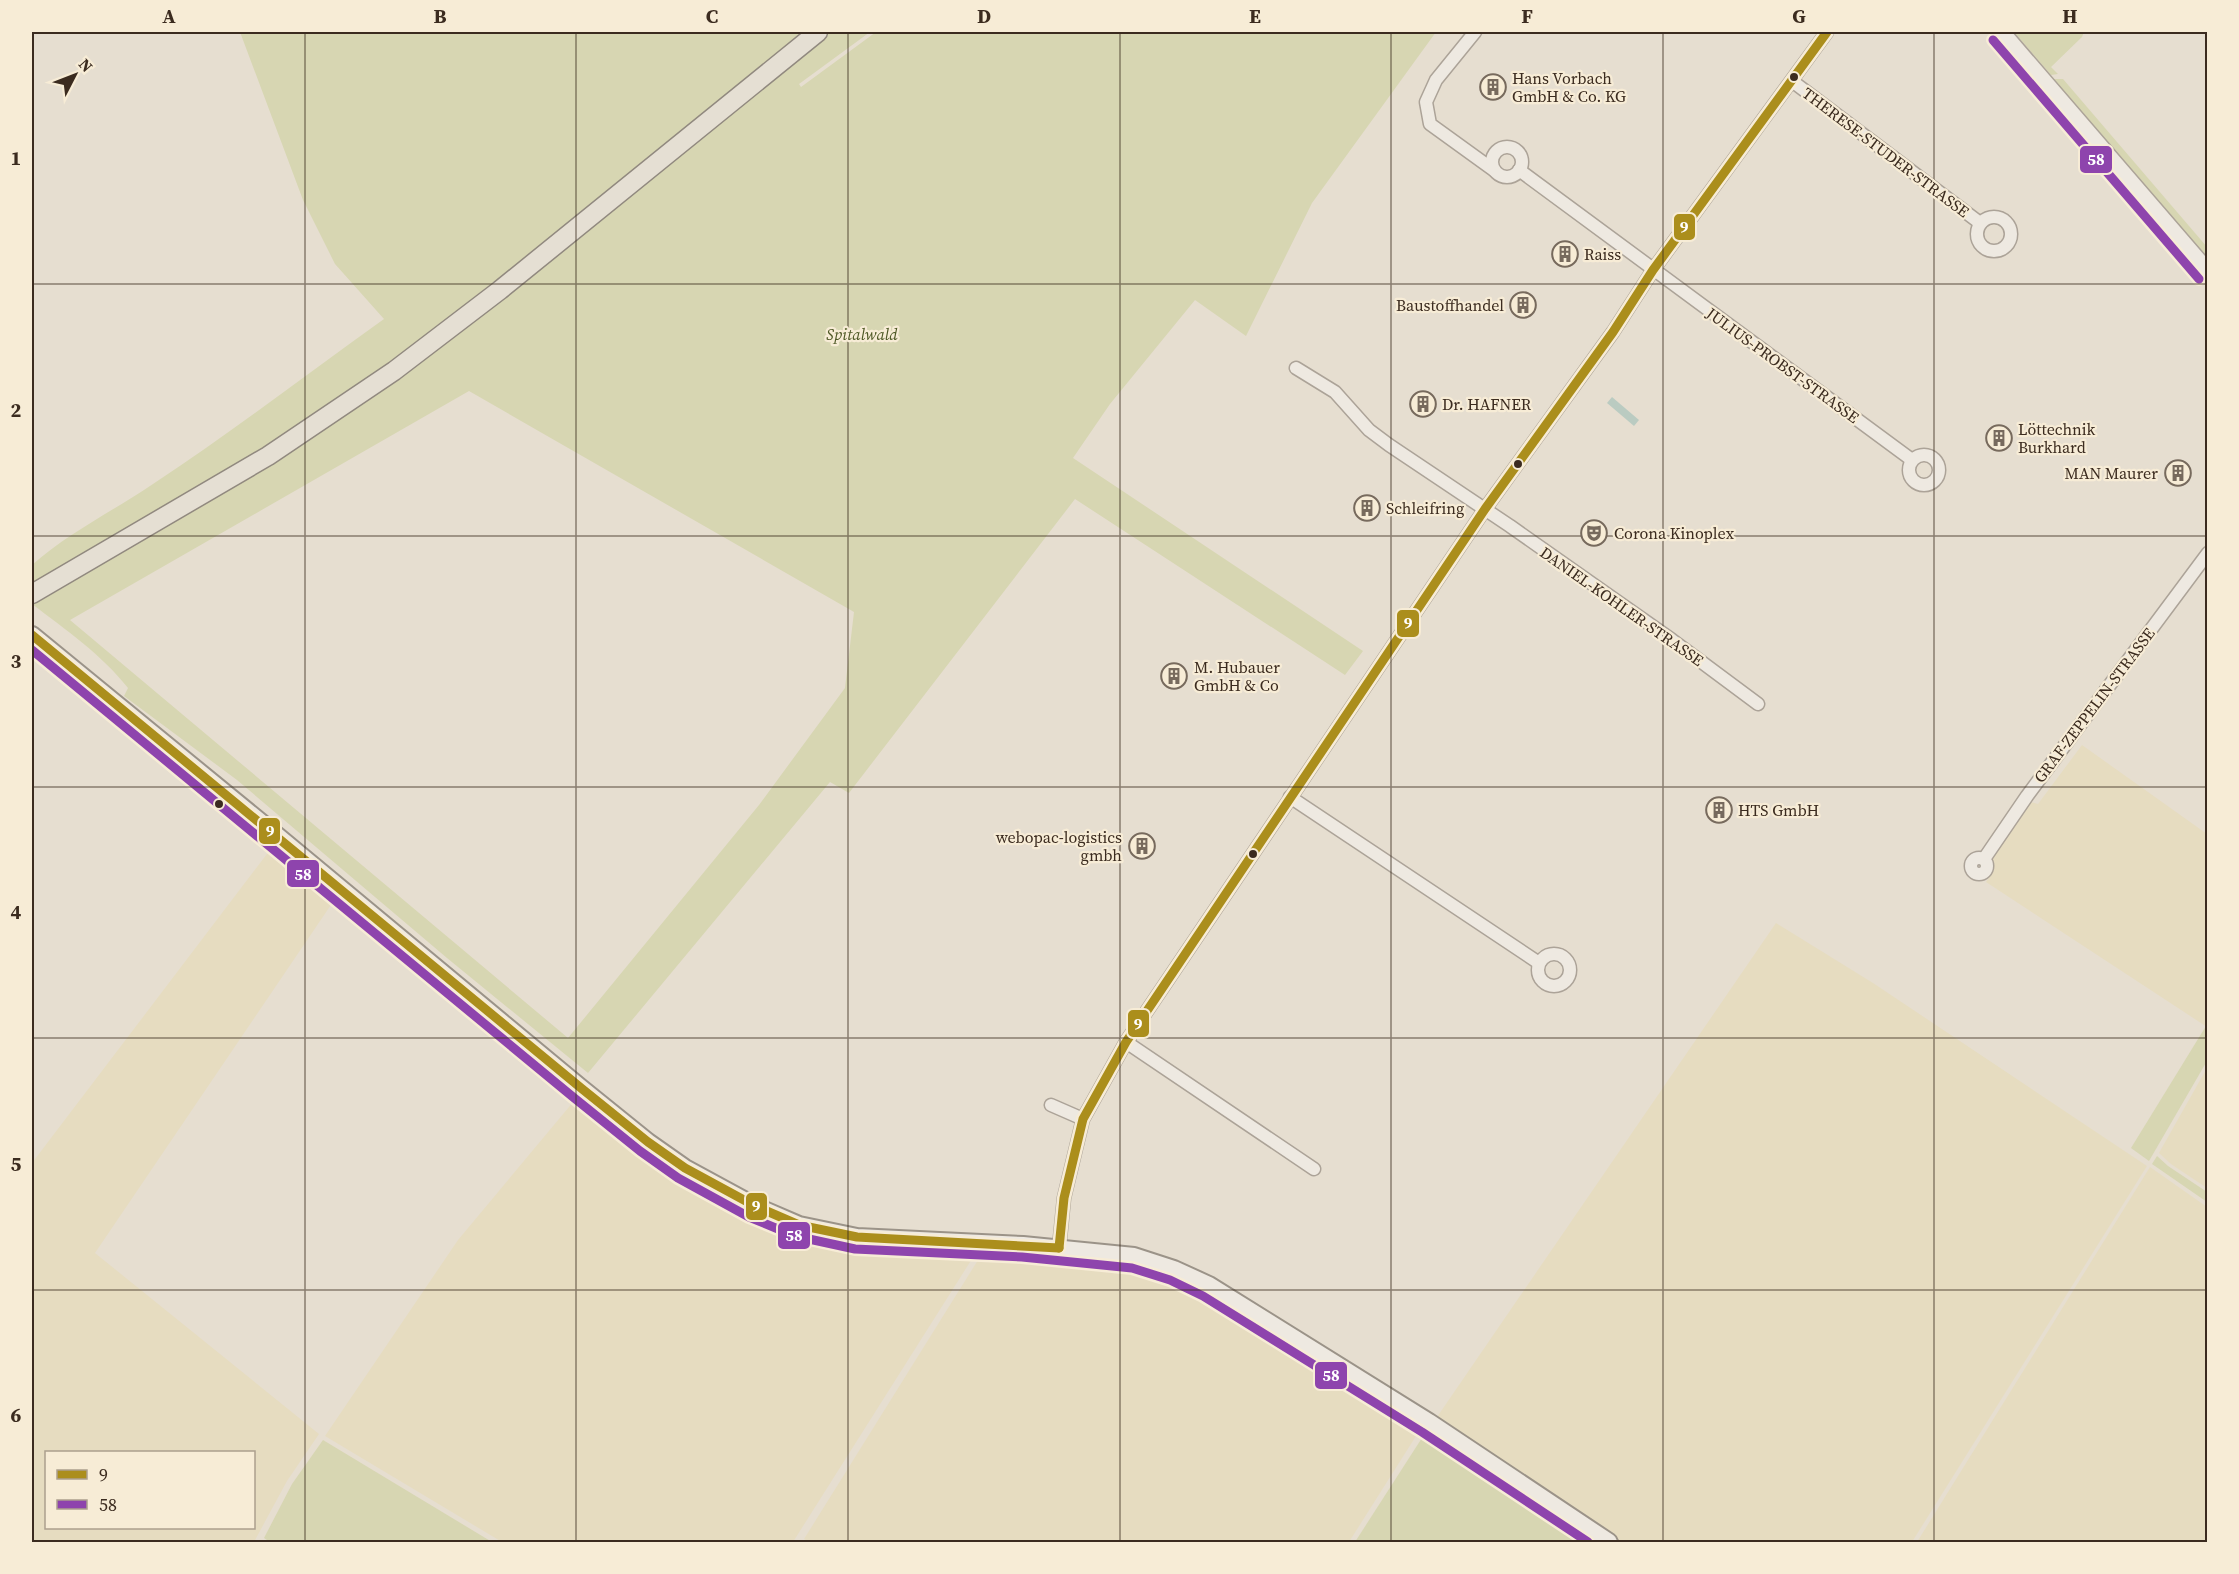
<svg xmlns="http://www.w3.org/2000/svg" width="2239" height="1574" viewBox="0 0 2239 1574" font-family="'Source Serif 4',serif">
	<rect width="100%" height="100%" fill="#e6ded0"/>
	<g fill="#e6dcc0" fill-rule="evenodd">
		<polygon points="2082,745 2207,834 2207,1027 1986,882 1994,870 1988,857 2027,801 2038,804"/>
		<path d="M273,846L337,896L95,1253L319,1434L287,1481L254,1542H32V1163ZM254,1452V1528H46V1452Z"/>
		<polygon points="1776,923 1873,983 2147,1166 1912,1542 1617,1542 1435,1420"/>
		<polygon points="2207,1068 2208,1188 2207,1188 2171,1164 2159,1153"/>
		<polygon points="579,1095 752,1210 977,1251 793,1542 502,1542 325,1436 458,1240"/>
		<polygon points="2150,1167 2207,1207 2207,1542 1917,1542"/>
		<polygon points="983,1252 1133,1265 1174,1276 1208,1290 1423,1425 1349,1542 810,1542 804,1539"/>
	</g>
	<g fill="#d7d6b2" fill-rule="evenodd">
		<path d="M240,32H807C669,144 532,261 387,366C276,445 160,517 46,592L503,295L829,32H870L799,84L801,87L876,32H1436L1312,203L1246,336L1195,300L1110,404L1073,458L1363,651L1345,675L1075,499L849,793L830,782L588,1073L447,958L237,780L124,696L128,688C101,654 66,630 32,604V565C68,533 113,511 153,484C232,432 307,374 384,319L335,264L303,200ZM469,391L854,612L845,688L759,805L568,1038L70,620Z"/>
		<polygon points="2014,32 2084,32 2082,37 2051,67 2058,74 2051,75"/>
		<polygon points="2053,79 2063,79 2207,247 2207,264 2050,82"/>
		<polygon points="2206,1026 2207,1061 2149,1161 2131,1148"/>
		<polygon points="2157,1156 2168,1166 2207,1192 2207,1202 2152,1164"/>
		<polygon points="1429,1427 1599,1542 1355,1542"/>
		<polygon points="323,1440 492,1542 270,1542 264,1538 292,1484"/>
	</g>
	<polygon fill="#bacbc1" points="1612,397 1639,420 1634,426 1607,403"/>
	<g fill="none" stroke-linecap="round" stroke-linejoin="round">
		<g stroke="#aca398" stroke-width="15">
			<g id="minor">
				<polyline points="1475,32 1436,80 1426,102 1430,124 1495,171"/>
				<polyline points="1792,81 1980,223"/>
				<circle cx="1507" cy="162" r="15"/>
				<polyline points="1519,170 1912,460"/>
				<circle cx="1994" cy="234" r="17"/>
				<polyline points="1296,368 1335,392 1369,430 1389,445 1510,526 1672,640 1758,704"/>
				<circle cx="1924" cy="470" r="15"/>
				<polyline points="1290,797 1539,963"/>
				<circle cx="1979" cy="866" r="8"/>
				<polyline points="1984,859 2027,796 2208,553"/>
				<circle cx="1554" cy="970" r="16"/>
				<polyline points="1126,1042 1314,1169"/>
				<polyline points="1051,1105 1083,1119"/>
				<polyline points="1059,1248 1064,1198 1083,1119 1126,1042 1485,509 1613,332 1653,270 1827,32"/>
			</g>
		</g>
		<g stroke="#aca398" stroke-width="18">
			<polyline id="tertiary" points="2002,32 2208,271"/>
		</g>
		<g stroke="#9b9388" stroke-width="20">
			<polyline id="secondary" points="32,635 263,824 581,1088 648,1142 685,1168 755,1206 799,1225 857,1237 1023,1245 1134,1256 1174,1269 1209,1285 1429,1422 1609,1542"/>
		</g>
		<g stroke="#91897f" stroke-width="21">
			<polyline id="primary" points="32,594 268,456 394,371 500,290 818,32"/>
		</g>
		<use href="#minor" stroke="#eee9e1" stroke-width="12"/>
		<use href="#tertiary" stroke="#eee9e1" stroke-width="15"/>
		<use href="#secondary" stroke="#eee9e1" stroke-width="16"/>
		<use href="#primary" stroke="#e5dfd3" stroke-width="18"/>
		<g stroke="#f7ecd6" stroke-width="14">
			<g id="bus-1">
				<polyline points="32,635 581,1088 648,1142 685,1168 755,1206 799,1225 857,1237 1059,1248"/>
				<polyline points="1059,1248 1064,1198 1083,1119 1126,1042 1485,509 1613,332 1653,270 1827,32"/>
			</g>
		</g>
		<g stroke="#f7ecd6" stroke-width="14">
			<g id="bus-2">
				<polyline points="1993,40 2199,279"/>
				<polyline points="32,650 573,1097 640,1151 678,1178 749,1217 795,1236 855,1249 1022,1257 1132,1268 1170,1280 1203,1296 1422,1432 1588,1542"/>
			</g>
		</g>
		<use href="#bus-1" stroke="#ab8e1c" stroke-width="9"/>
		<use href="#bus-2" stroke="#8e44ad" stroke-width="9"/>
	</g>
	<path fill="none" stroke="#3b2b1f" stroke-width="1.5" stroke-opacity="0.55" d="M305,32V1542M576,32V1542M848,32V1542M1120,32V1542M1391,32V1542M1663,32V1542M1934,32V1542M32,284H2208M32,536H2208M32,787H2208M32,1038H2208M32,1290H2208"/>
	<defs>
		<g id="building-ring" transform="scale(1.35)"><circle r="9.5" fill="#f7ecd6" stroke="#776a5d" stroke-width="1.5"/><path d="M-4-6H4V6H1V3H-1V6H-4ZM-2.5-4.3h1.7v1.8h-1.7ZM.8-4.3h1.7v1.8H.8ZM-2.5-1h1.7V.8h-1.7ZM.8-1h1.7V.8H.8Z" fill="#776a5d"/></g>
		<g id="theatre-ring" transform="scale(1.35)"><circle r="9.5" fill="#f7ecd6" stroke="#776a5d" stroke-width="1.5"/><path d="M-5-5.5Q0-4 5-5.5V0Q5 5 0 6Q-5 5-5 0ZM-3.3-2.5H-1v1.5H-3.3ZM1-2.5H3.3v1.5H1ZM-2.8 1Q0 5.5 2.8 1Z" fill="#776a5d"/></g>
	</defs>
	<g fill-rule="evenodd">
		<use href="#building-ring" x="1493" y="87"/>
		<use href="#building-ring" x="1565" y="254"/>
		<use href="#building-ring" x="1523" y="305"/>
		<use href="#building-ring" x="1423" y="404"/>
		<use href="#building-ring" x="1999" y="438"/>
		<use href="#building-ring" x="2178" y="473"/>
		<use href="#building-ring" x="1367" y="508"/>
		<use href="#theatre-ring" x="1594" y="533"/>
		<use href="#building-ring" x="1174" y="676"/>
		<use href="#building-ring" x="1719" y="810"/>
		<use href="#building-ring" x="1142" y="846"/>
	</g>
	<g fill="#3b2b1f" stroke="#f7ecd6" stroke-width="2">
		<circle cx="1794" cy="77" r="5"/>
		<circle cx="1518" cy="464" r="5"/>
		<circle cx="219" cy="804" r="5"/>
		<circle cx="1253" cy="854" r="5"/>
	</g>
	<g text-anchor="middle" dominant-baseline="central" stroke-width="4.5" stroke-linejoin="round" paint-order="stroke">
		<g font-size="16" fill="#3b2b1f" stroke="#f7ecd6" text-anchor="start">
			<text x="1512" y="78">Hans Vorbach<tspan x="1512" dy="18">GmbH &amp; Co. KG</tspan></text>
			<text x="1584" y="254">Raiss</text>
			<text x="1504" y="305" text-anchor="end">Baustoffhandel</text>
			<text x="1442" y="404">Dr. HAFNER</text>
			<text x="2018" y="429">Löttechnik<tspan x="2018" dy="18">Burkhard</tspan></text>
			<text x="2158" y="473" text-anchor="end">MAN Maurer</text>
			<text x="1386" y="508">Schleifring</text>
			<text x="1614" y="533">Corona Kinoplex</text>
			<text x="1194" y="667">M. Hubauer<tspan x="1194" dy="18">GmbH &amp; Co</tspan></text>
			<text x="1738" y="810">HTS GmbH</text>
			<text x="1122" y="837" text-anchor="end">webopac-logistics<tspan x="1122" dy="18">gmbh</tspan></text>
		</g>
		<g font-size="16" fill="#3b2b1f" stroke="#f7ecd6">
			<text transform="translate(1886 152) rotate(37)">THERESE-STUDER-STRASSE</text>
			<text transform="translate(1783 365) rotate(36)">JULIUS-PROBST-STRASSE</text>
			<text transform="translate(1622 606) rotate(35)">DANIEL-KOHLER-STRASSE</text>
			<text transform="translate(2094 705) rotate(-53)">GRAF-ZEPPELIN-STRASSE</text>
		</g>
		<g font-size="16" font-style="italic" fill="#4e5825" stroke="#f7ecd6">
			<text x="862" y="334">Spitalwald</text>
		</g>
	</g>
	<g stroke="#f7ecd6" stroke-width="2">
		<rect x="2079" y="145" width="34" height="29" rx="6" fill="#8e44ad"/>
		<rect x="1673" y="213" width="23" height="28" rx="6" fill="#ab8e1c"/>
		<rect x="1396" y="609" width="24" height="29" rx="6" fill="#ab8e1c"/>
		<rect x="258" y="817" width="23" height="28" rx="6" fill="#ab8e1c"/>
		<rect x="286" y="859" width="34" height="29" rx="6" fill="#8e44ad"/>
		<rect x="1127" y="1009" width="23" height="29" rx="6" fill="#ab8e1c"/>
		<rect x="745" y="1192" width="23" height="29" rx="6" fill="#ab8e1c"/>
		<rect x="777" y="1221" width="34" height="29" rx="6" fill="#8e44ad"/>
		<rect x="1314" y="1361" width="34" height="29" rx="6" fill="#8e44ad"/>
	</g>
	<g font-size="16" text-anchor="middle" font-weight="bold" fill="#fff">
		<text x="2096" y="165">58</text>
		<text x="1684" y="233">9</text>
		<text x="1408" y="629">9</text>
		<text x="270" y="837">9</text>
		<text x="303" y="880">58</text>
		<text x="1138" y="1030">9</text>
		<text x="756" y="1212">9</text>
		<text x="794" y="1241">58</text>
		<text x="1331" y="1381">58</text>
	</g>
	<rect width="2239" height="1574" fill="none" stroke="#f7ecd6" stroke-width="66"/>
	<rect x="45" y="1451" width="210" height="78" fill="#f7ecd6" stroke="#ac9f8d" stroke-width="1.5"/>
	<rect x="57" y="1470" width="30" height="9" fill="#ab8e1c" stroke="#ac9f8d" stroke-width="1.5"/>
	<text x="99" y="1481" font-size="18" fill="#3b2b1f">9</text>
	<rect x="57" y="1500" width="30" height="9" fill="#8e44ad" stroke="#ac9f8d" stroke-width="1.5"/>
	<text x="99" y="1511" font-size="18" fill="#3b2b1f">58</text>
	<g transform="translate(75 75) rotate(48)" stroke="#f7ecd6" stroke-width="4.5" paint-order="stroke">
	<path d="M0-4.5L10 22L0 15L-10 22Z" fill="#3b2b1f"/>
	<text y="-9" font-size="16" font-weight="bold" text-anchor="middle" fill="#3b2b1f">N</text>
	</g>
	<rect x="33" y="33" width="2173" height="1508" fill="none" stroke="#3b2b1f" stroke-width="2"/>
	<g font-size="20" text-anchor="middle" font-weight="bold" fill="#3b2b1f">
		<text x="169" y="23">A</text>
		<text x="440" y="23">B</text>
		<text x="712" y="23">C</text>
		<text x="984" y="23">D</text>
		<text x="1255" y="23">E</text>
		<text x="1527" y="23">F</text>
		<text x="1799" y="23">G</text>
		<text x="2070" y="23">H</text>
		<text x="16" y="165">1</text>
		<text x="16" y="417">2</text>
		<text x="16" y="668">3</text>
		<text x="16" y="919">4</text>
		<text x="16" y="1171">5</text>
		<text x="16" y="1422">6</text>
	</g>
</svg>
